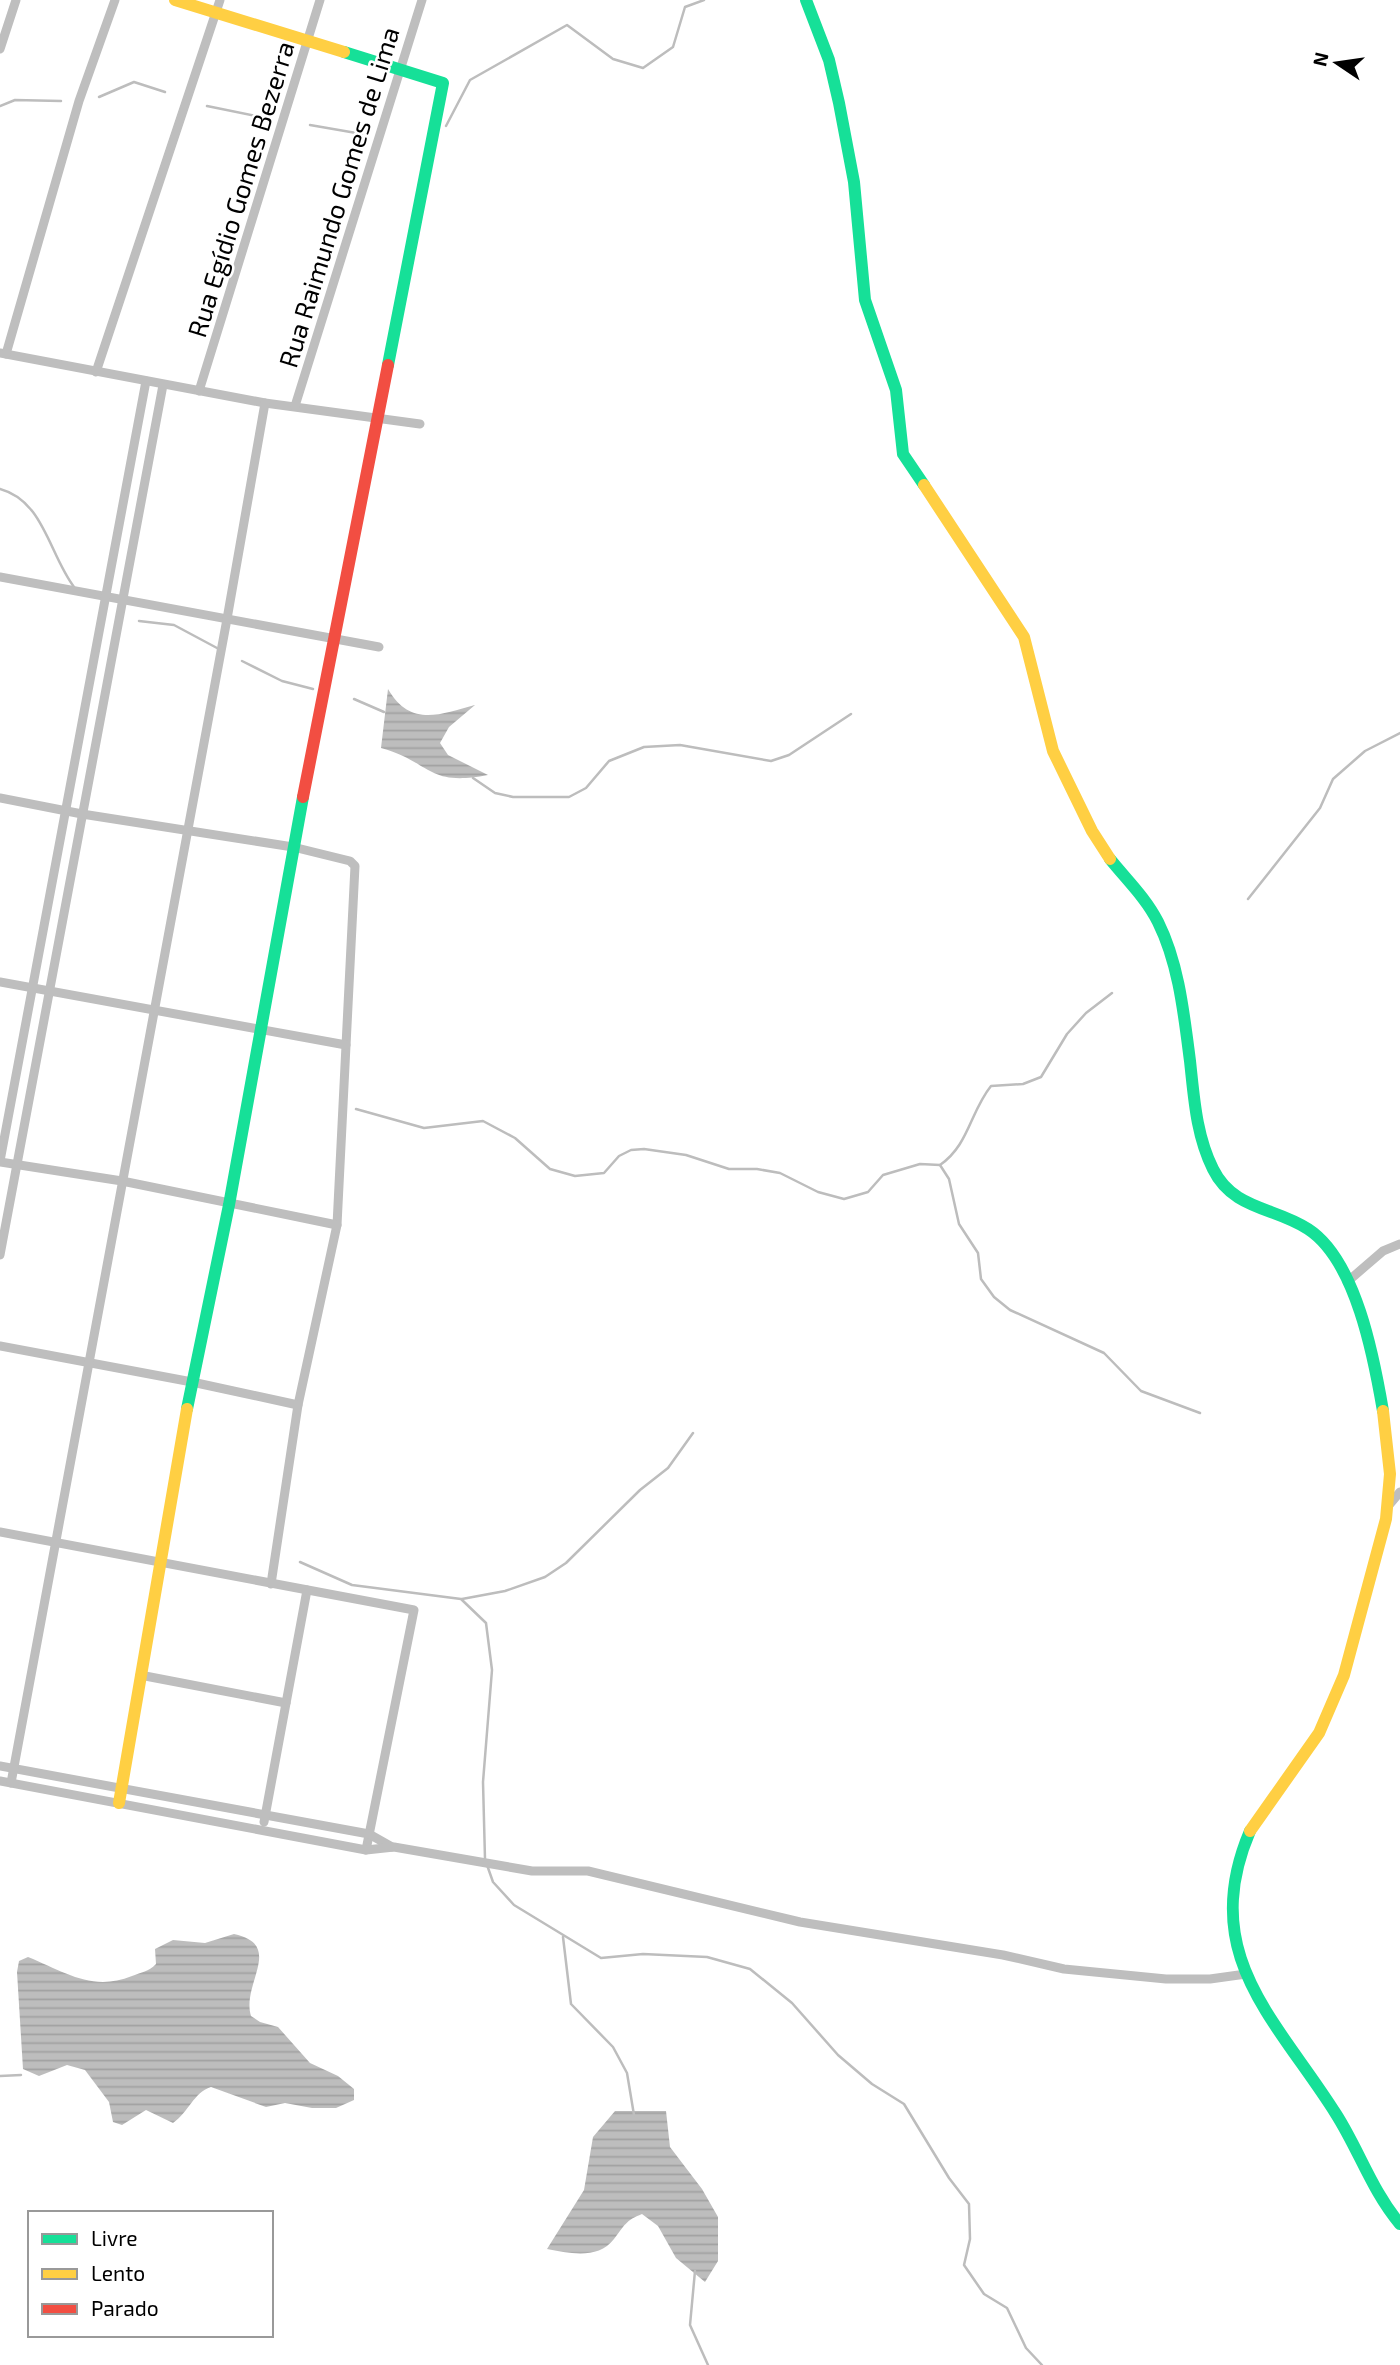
<svg xmlns="http://www.w3.org/2000/svg" width="1400" height="2365" viewBox="0 0 1400 2365" font-family="'Exo 2',sans-serif">
	<defs>
		<pattern id="water-rules" width="6" height="5" patternUnits="userSpaceOnUse" patternTransform="scale(1.75)"><rect width="6" height="5" fill="#bdbdbd"/><path d="M0 2.5h6" fill="none" stroke="#a1a1a1"/></pattern>
	</defs>
	<rect width="100%" height="100%" fill="#fff"/>
	<g fill="url(#water-rules)">
		<path d="M388,689C410,727 439,715 475,705L449,727L440,743L448,755L488,775C426,787 432,762 381,748Z"/>
		<path d="M234,1934C285,1945 241,1984 251,2016L260,2022L278,2027L310,2063L338,2076L354,2089V2100L336,2108H312L285,2103L266,2107L211,2087C193,2093 189,2112 173,2123L146,2110L122,2125L113,2122L109,2102L85,2070L67,2065L39,2076L23,2069L17,1972L19,1961L28,1957C65,1972 92,1992 132,1976C142,1972 148,1972 156,1964L155,1949L173,1940L205,1943Z"/>
		<path d="M615,2111H666L670,2147L702,2189L718,2217V2261L705,2282L676,2258L658,2226L642,2214C626,2220 624,2226 614,2239C598,2260 569,2253 547,2249L584,2190L593,2137Z"/>
	</g>
	<g fill="none" stroke-linecap="round" stroke-linejoin="round">
		<g stroke="#bdbdbd" stroke-width="2.5">
			<polyline points="99,97 134,82 165,92"/>
			<polyline points="0,106 15,100 61,101"/>
			<polyline points="207,106 261,117"/>
			<polyline points="310,125 362,134"/>
			<polyline points="446,126 470,80 567,25 613,59 643,68 673,47 685,7 704,0"/>
			<path d="M0,489C44,501 49,554 74,587"/>
			<polyline points="139,621 174,625 217,648"/>
			<polyline points="242,661 282,681 313,689"/>
			<polyline points="354,699 384,712"/>
			<polyline points="473,778 495,793 513,797 569,797 586,788 609,761 644,747 680,745 771,761 789,755 851,714"/>
			<polyline points="1248,899 1320,808 1333,779 1365,751 1400,733"/>
			<polyline points="356,1109 424,1128 483,1121 515,1138 550,1169 575,1176 604,1173 619,1156 631,1150 644,1149 686,1155 729,1169 757,1169 780,1173 818,1192 844,1199 868,1192 883,1175 920,1164 940,1165 949,1179 959,1224 978,1253 981,1279 994,1297 1010,1310 1104,1353 1141,1391 1200,1413"/>
			<path d="M940,1165C969,1145 970,1112 991,1086L1023,1084L1041,1077L1067,1034L1086,1013L1112,993"/>
			<polyline points="300,1562 352,1585 461,1599 486,1623 492,1670 483,1782 485,1859"/>
			<polyline points="462,1599 505,1591 545,1577 566,1563 640,1490 668,1468 693,1433"/>
			<polyline points="487,1865 493,1882 514,1905 601,1958 643,1954 707,1957 750,1969 792,2003 838,2055 872,2084 904,2104 949,2178 969,2204 970,2239 964,2265 984,2294 1007,2308 1026,2348 1042,2365"/>
			<polyline points="563,1937 571,2004 613,2047 627,2073 634,2115"/>
			<polyline points="0,2076 21,2075"/>
			<polyline points="695,2271 690,2325 708,2365"/>
		</g>
		<g stroke="#bebebe" stroke-width="9">
			<polyline points="0,49 16,0"/>
			<polyline points="0,353 265,403 420,424"/>
			<polyline points="6,354 79,101 115,0"/>
			<polyline points="96,372 220,0"/>
			<polyline points="199,391 320,0"/>
			<polyline points="295,406 422,0"/>
			<polyline points="0,577 379,647"/>
			<polyline points="0,798 82,814 293,847 350,861 355,866 337,1225 298,1405 271,1584"/>
			<polyline points="0,982 346,1045"/>
			<polyline points="0,1161 146,381"/>
			<polyline points="0,1162 122,1181 337,1225"/>
			<polyline points="0,1255 163,385"/>
			<polyline points="1347,1282 1383,1251 1400,1244"/>
			<polyline points="0,1346 192,1382 298,1405"/>
			<polyline points="1389,1505 1400,1492"/>
			<polyline points="0,1532 414,1610 366,1850"/>
			<polyline points="140,1675 286,1703"/>
			<polyline points="0,1766 369,1834 392,1847"/>
			<polyline points="0,1781 366,1850 394,1847 532,1871 588,1871 800,1922 1003,1955 1064,1969 1166,1979 1210,1979 1246,1974"/>
			<polyline points="11,1783 227,619 265,403"/>
			<polyline points="264,1822 307,1590"/>
		</g>
		<g stroke="#16e098" stroke-width="12">
			<polyline points="806,0 829,60 839,103 854,182 865,300 896,390 903,454 924,485"/>
			<polyline points="344,52 443,83 388,365"/>
			<path d="M1110,859C1126,879 1146,898 1158,922C1179,964 1184,1015 1190,1061C1194,1097 1196,1135 1213,1169C1233,1210 1275,1207 1308,1229C1356,1260 1374,1358 1383,1411"/>
			<polyline points="187,1409 229,1205 303,797"/>
			<path d="M1250,1831C1197,1955 1277,2020 1336,2114C1359,2150 1372,2191 1400,2224"/>
		</g>
		<g stroke="#ffcf43" stroke-width="12">
			<polyline points="175,0 344,52"/>
			<polyline points="924,485 1024,637 1053,751 1092,831 1110,859"/>
			<polyline points="119,1803 187,1409"/>
			<polyline points="1250,1831 1319,1733 1344,1675 1386,1519 1390,1474 1383,1411"/>
		</g>
		<polyline stroke="#f24e42" stroke-width="12" points="303,797 388,365"/>
	</g>
	<g text-anchor="middle" dominant-baseline="central" stroke-width="5" stroke-linejoin="round" paint-order="stroke">
		<g font-size="26" fill="#000" stroke="#fff">
			<text transform="translate(240 189) rotate(-73)">Rua Egídio Gomes Bezerra</text>
			<text transform="translate(338 197) rotate(-73)">Rua Raimundo Gomes de Lima</text>
		</g>
	</g>
	<rect x="28" y="2211" width="245" height="126" fill="#ffffff" stroke="#999999" stroke-width="2"/>
	<rect x="42" y="2234" width="35" height="10" fill="#16e098" stroke="#999999" stroke-width="2"/>
	<text x="91" y="2246" font-size="21" fill="#000000">Livre</text>
	<rect x="42" y="2269" width="35" height="10" fill="#ffcf43" stroke="#999999" stroke-width="2"/>
	<text x="91" y="2281" font-size="21" fill="#000000">Lento</text>
	<rect x="42" y="2304" width="35" height="10" fill="#f24e42" stroke="#999999" stroke-width="2"/>
	<text x="91" y="2316" font-size="21" fill="#000000">Parado</text>
	<g transform="translate(1337 63) rotate(283)" stroke="#ffffff" stroke-width="5" paint-order="stroke">
	<path d="M0-5L12 26L0 18L-12 26Z" fill="#000000"/>
	<text y="-10" font-size="19" font-weight="bold" text-anchor="middle" fill="#000000">N</text>
	</g>
</svg>
